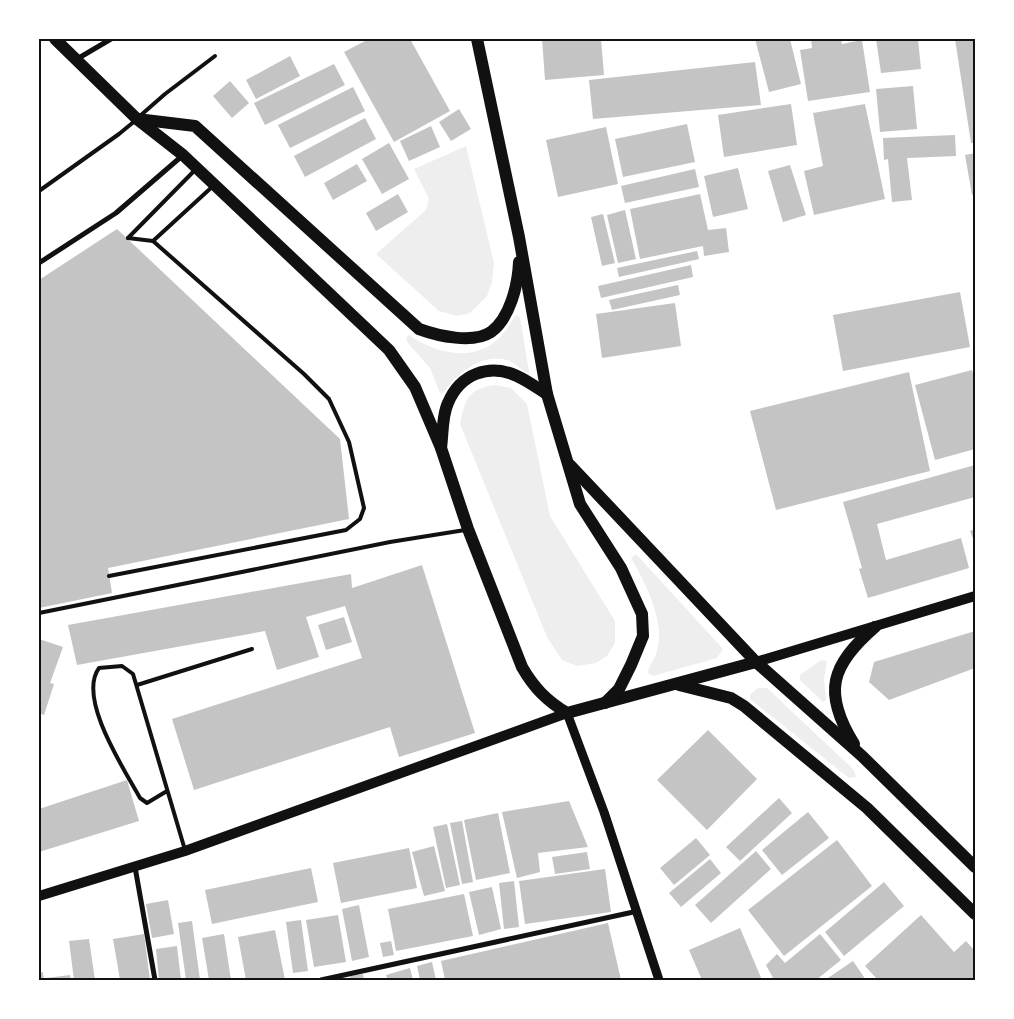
<svg xmlns="http://www.w3.org/2000/svg" width="1014" height="1019" viewBox="0 0 1014 1019" font-family="'Archivo Narrow',sans-serif">
	<rect width="100%" height="100%" fill="#fff"/>
	<g fill="#eee">
		<polygon points="466,146 494,263 492,282 487,296 470,313 457,316 439,311 376,254 426,210 429,199 414,169"/>
		<path d="M516,315L520,317L529,372H526C520,369 516,364 510,361C484,351 457,373 443,393H440L430,368L407,342L406,338L409,335C434,353 473,363 498,339C506,332 510,323 516,315Z"/>
		<path d="M495,385L511,388L527,404L550,516L615,621V643L607,656L596,663L577,666L562,660L547,637L460,424C465,399 468,389 495,385Z"/>
		<path d="M636,554L723,649L717,658L653,676L648,673C649,665 655,659 657,651C666,624 645,581 631,558Z"/>
		<polygon points="821,660 827,661 824,679 826,700 823,702 800,680 800,675"/>
		<polygon points="758,688 767,688 854,770 856,777 849,778 750,699 750,695"/>
	</g>
	<g fill="#c4c4c4">
		<polygon points="369,39 410,39 450,111 394,142 344,52"/>
		<polygon points="542,39 601,39 604,75 545,80"/>
		<polygon points="755,39 790,39 801,84 769,92"/>
		<polygon points="811,39 841,39 842,44 862,40 870,92 808,101 800,50 812,48"/>
		<polygon points="876,39 918,39 921,69 881,73"/>
		<polygon points="955,39 975,39 975,143 971,143"/>
		<polygon points="290,56 300,76 256,99 246,80"/>
		<polygon points="755,62 761,105 593,119 589,80"/>
		<polygon points="334,64 345,85 265,125 254,103"/>
		<polygon points="230,81 249,103 232,118 213,96"/>
		<polygon points="913,86 917,129 880,132 876,89"/>
		<polygon points="353,87 365,111 290,148 278,125"/>
		<polygon points="791,104 797,145 724,157 718,115"/>
		<polygon points="865,104 885,199 814,215 804,171 823,166 813,113"/>
		<polygon points="459,109 471,129 451,141 439,122"/>
		<polygon points="365,118 376,139 305,177 294,156"/>
		<polygon points="687,124 695,162 623,177 615,139"/>
		<polygon points="431,126 440,147 409,161 400,141"/>
		<polygon points="606,127 618,184 558,197 546,140"/>
		<polygon points="955,135 956,156 907,158 912,200 892,202 888,159 884,160 883,138"/>
		<polygon points="389,143 409,179 382,194 362,159"/>
		<polygon points="975,153 975,194 972,195 965,155"/>
		<polygon points="357,164 367,181 333,200 324,183"/>
		<polygon points="790,165 806,215 783,222 768,171"/>
		<polygon points="738,168 748,209 713,217 704,176"/>
		<polygon points="695,169 699,187 625,203 621,186"/>
		<polygon points="398,194 408,212 376,231 366,213"/>
		<polygon points="700,194 708,230 726,228 729,252 704,256 703,246 640,259 630,209"/>
		<polygon points="625,210 636,259 618,263 607,215"/>
		<polygon points="603,214 615,263 602,266 591,217"/>
		<polygon points="117,229 340,439 349,519 108,568 112,593 39,608 39,280"/>
		<polygon points="697,251 699,259 619,277 617,268"/>
		<polygon points="691,265 693,277 601,298 598,286"/>
		<polygon points="678,285 680,295 612,310 609,300"/>
		<polygon points="960,292 970,347 843,371 833,315"/>
		<polygon points="675,303 681,346 602,358 596,314"/>
		<polygon points="972,370 975,381 975,449 935,460 915,385"/>
		<polygon points="909,372 930,471 776,510 750,411"/>
		<polygon points="975,465 975,497 877,524 886,560 961,538 969,568 868,598 859,569 862,568 843,502"/>
		<polygon points="975,529 975,544 970,531"/>
		<polygon points="422,565 475,733 399,757 390,727 194,790 172,719 362,658 345,606 306,617 319,657 277,670 265,631 77,665 68,625 351,574 352,588"/>
		<polygon points="344,617 352,642 326,650 318,625"/>
		<polygon points="975,631 975,668 889,700 869,682 874,662"/>
		<polygon points="39,639 63,647 50,683 54,684 44,715 39,713"/>
		<polygon points="708,730 757,779 707,830 657,780"/>
		<polygon points="127,780 139,821 39,852 39,809"/>
		<polygon points="779,798 792,813 740,861 726,847"/>
		<polygon points="569,801 588,847 538,853 540,872 517,878 502,812"/>
		<polygon points="808,812 829,838 782,875 762,850"/>
		<polygon points="498,813 510,873 476,880 464,820"/>
		<polygon points="462,821 473,882 462,884 450,823"/>
		<polygon points="447,824 460,885 446,888 433,827"/>
		<polygon points="696,838 710,855 674,885 660,868"/>
		<polygon points="837,840 872,886 784,956 748,910"/>
		<polygon points="434,846 445,891 424,896 412,852"/>
		<polygon points="409,848 417,888 341,903 333,863"/>
		<polygon points="756,851 771,869 711,923 695,905"/>
		<polygon points="587,852 590,869 555,874 552,857"/>
		<polygon points="710,859 721,873 681,907 669,893"/>
		<polygon points="311,868 318,902 212,924 205,890"/>
		<polygon points="605,869 611,912 525,924 519,881"/>
		<polygon points="514,881 519,927 504,929 499,883"/>
		<polygon points="884,882 904,906 844,956 825,932"/>
		<polygon points="492,887 501,929 479,935 469,892"/>
		<polygon points="464,894 473,936 396,951 388,909"/>
		<polygon points="168,900 174,934 152,938 146,904"/>
		<polygon points="359,905 369,957 352,961 342,909"/>
		<polygon points="338,915 346,962 314,967 306,920"/>
		<polygon points="921,915 954,952 966,941 975,951 975,980 878,980 865,966"/>
		<polygon points="301,920 308,971 293,973 286,922"/>
		<polygon points="192,921 200,980 186,980 178,923"/>
		<polygon points="608,923 621,980 445,980 441,961"/>
		<polygon points="740,928 762,980 702,980 689,950"/>
		<polygon points="275,930 285,980 246,980 238,937"/>
		<polygon points="144,934 150,980 120,980 113,939"/>
		<polygon points="224,934 231,980 209,980 202,938"/>
		<polygon points="820,934 841,960 816,980 775,980 773,978 774,980 768,980 773,978 766,965 777,954 785,963"/>
		<polygon points="89,939 95,980 74,980 69,941"/>
		<polygon points="391,941 394,955 383,957 380,943"/>
		<polygon points="177,946 181,980 159,980 156,949"/>
		<polygon points="853,961 866,980 825,980"/>
		<polygon points="432,962 436,980 420,980 417,966"/>
		<polygon points="410,968 413,980 388,980 386,975"/>
		<polygon points="43,972 44,980 39,980 39,973"/>
		<polygon points="363,974 364,980 351,980 350,976"/>
		<polygon points="70,975 71,980 46,980 46,978"/>
	</g>
	<g fill="none" stroke-linecap="round" stroke-linejoin="round">
		<g stroke="#111" stroke-width="4">
			<polyline points="141,115 165,94 215,56"/>
			<polyline points="39,191 119,134 136,120"/>
			<polyline points="128,238 195,170"/>
			<polyline points="153,241 212,187"/>
			<polyline points="109,576 346,530 360,519 364,508 349,442 329,399 304,374 153,241 128,238"/>
			<polyline points="39,613 390,542 465,530"/>
			<polyline points="137,685 252,649"/>
			<path d="M167,791L147,803L140,798C124,769 77,698 99,668L122,666L133,674L185,850"/>
		</g>
		<g stroke="#111" stroke-width="5">
			<polyline points="77,59 111,39"/>
			<polyline points="39,263 116,213 182,156"/>
			<polyline points="135,867 155,980"/>
			<polyline points="321,980 638,911"/>
		</g>
		<polyline stroke="#111" stroke-width="9" points="567,713 604,812 659,980"/>
		<g stroke="#111" stroke-width="10">
			<polyline points="756,662 975,596"/>
			<polyline points="39,896 185,851 567,713"/>
		</g>
		<g stroke="#111" stroke-width="12">
			<path d="M55,39L137,119L183,155L389,350L415,387L441,448L468,529L522,667C534,688 547,701 567,713L756,662"/>
			<polyline points="477,39 519,237 547,394 580,504 621,568 642,614 643,636 631,665 619,689 605,703"/>
			<path d="M137,119L195,126L419,329C438,336 473,344 491,332C510,318 518,285 519,262"/>
			<path d="M441,448C443,434 442,415 448,403C460,374 489,363 517,376C528,381 537,388 547,394"/>
			<polyline points="570,465 756,662 862,756 975,867"/>
			<polyline points="679,685 731,698 744,706 867,808 975,914"/>
			<path d="M854,744C822,692 831,665 875,627"/>
		</g>
	</g>
	<rect width="1014" height="1019" fill="none" stroke="#ffffff" stroke-width="80"/>
	<rect x="40" y="40" width="934" height="939" fill="none" stroke="#111" stroke-width="2"/>
</svg>
